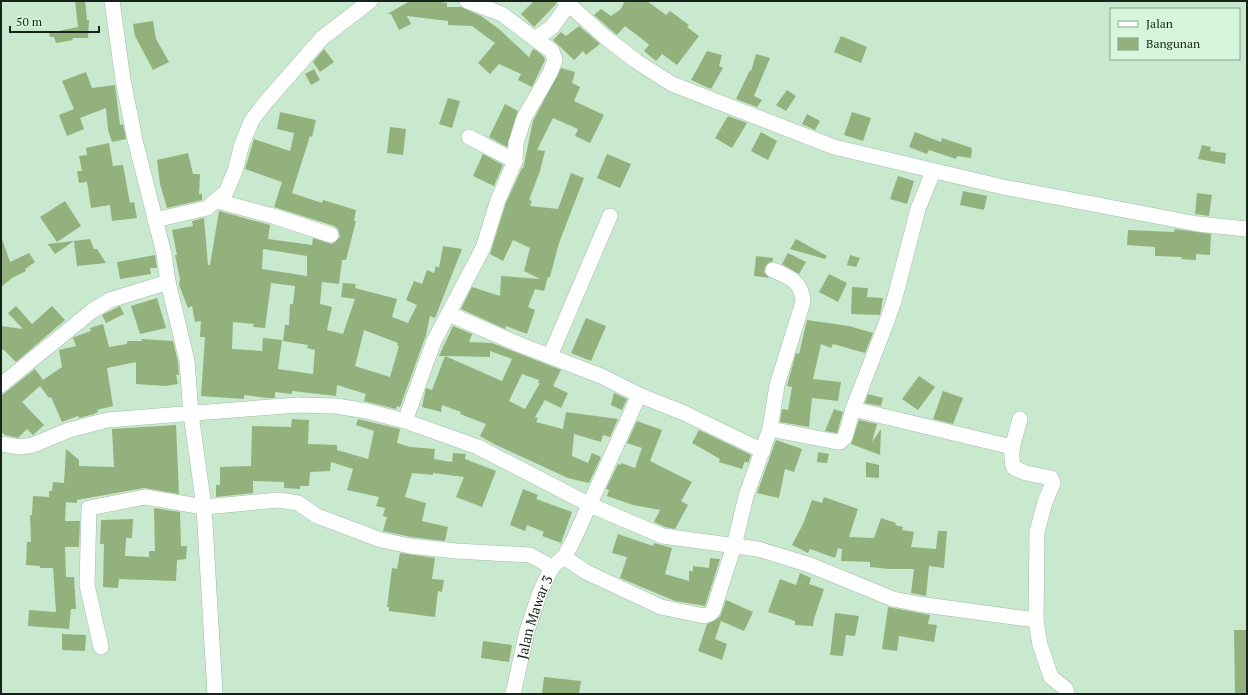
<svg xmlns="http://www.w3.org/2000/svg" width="1248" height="695" viewBox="0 0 1248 695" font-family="'PT Serif',serif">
	<rect width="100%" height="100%" fill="#c8e9ce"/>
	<g fill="#93b17d" fill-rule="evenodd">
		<polygon points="75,1 85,1 87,20 89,20 88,38 72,38 73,40 56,43 54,37 50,37 49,33 78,27"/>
		<polygon points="410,1 433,1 447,3 447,7 461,7 481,16 499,29 529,57 533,49 537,51 544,57 545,60 532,87 518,80 521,74 499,64 490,74 478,63 495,43 472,26 448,25 448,21 407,16 411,24 399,30 391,14 387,14"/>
		<polygon points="534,1 556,1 556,4 534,27 521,14"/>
		<polygon points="625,1 647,1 666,15 670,11 689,25 687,27 699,36 677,65 662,54 656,61 644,51 649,45 646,42 625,26 617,35 594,15 601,9 611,16 621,9"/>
		<polygon points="153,21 156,39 169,62 153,70 135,36 133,24"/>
		<polygon points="579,26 600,44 586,55 583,51 574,60 553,40 561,32 566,36"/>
		<polygon points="841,36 867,47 861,63 834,52"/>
		<polygon points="324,49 334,62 320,72 313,62"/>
		<polygon points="707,51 722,55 719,66 723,68 711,89 691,80"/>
		<polygon points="756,54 770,58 754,96 762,100 757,107 736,99 750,70 751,71"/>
		<polygon points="561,68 575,72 572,83 580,87 574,101 604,115 590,143 575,136 578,129 553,118 537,150 545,151 540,171 529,200 532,201 530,206 558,209 571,173 584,178 559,243 550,277 548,277 544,291 535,289 528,307 535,310 527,334 506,326 505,329 461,309 472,287 500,296 501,276 540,279 524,271 530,248 513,240 503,261 490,254 506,203 522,168 523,169 533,121"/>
		<polygon points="314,69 320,80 311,85 305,74"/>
		<polygon points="86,72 92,88 115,85 120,125 123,124 126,139 112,142 108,130 106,108 80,118 84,129 67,136 59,115 74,109 62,81"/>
		<polygon points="787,90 796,96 786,111 776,105"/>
		<polygon points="448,98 460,101 452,128 439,124"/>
		<polygon points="505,104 518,111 507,147 489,137"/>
		<path d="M280,112L316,120L312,137L310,136L292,193L322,203L323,200L356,210L354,221H356L346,260H342L339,284L322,282L320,304L332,307L327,330L343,334L355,299L341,297L343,283L356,284L355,288L397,299L392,317L408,323L417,305L406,300L414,281L422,284L427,270L434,273L436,266L439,268L443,246L462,249L435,318L430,316L426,335L400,407L397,406L396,409L364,401L366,394L337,385L336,396L292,391V394L275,392V398H268L244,395V399L201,396L205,337H200L201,321L195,322L192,306L188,308L179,285L180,279L175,255H177L172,230L193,226L192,221L204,218L208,265H210L219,211L270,225L268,239L312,245L313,238L332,244L340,237L338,229L334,226L274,207L282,182L245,169L254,139L290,151L294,133L277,129ZM263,249L307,256V276L262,269ZM271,283L295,286L293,304H290L289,325H285L283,341L308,345L307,348L315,350L313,374L278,369L282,340L263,338L262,351L232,349L233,322L254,324L253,327L265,328ZM364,330L398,343L397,346H399L390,377L355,366Z"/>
		<polygon points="852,112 871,118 863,141 844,135"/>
		<polygon points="807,114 820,121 815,130 802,124"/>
		<polygon points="728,116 747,123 732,148 715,138"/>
		<polygon points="390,127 406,129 403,155 387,153"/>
		<polygon points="761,132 777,141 768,160 751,151"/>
		<polygon points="915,132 941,142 942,138 972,148 971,158 957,156 956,159 929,150 927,154 909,147"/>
		<polygon points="109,143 113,166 123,165 130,203 134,202 137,218 112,221 110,205 91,208 87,182 79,183 77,171 82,171 79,156 87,155 86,148"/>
		<polygon points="1202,145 1211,147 1210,151 1226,153 1225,164 1198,159"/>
		<polygon points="188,153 193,174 200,174 199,194 202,194 202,200 167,208 160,184 157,160"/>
		<polygon points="483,154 503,165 494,186 473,176"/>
		<polygon points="607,154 631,164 620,188 597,178"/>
		<polygon points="898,176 914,181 907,204 890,199"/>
		<polygon points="963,191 987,196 984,210 960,205"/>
		<polygon points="1197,193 1212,195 1209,216 1195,214"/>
		<polygon points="65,201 81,226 57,242 40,217"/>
		<polygon points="1175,229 1211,234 1210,255 1196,254 1196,260 1181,259 1182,257 1155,256 1155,247 1127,245 1128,230 1174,232"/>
		<polygon points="2,239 10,262 29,253 35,262 25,269 26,271 12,278 1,287"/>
		<polygon points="90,239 94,249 97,249 106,263 77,266 74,241 55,254 48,244"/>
		<polygon points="796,239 827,256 825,259 790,249"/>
		<polygon points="788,253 806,262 799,274 782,264"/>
		<polygon points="155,255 157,268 150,268 151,274 120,279 117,262"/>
		<polygon points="850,255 860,258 856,267 847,265"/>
		<polygon points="756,256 773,258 773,261 768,263 765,267 764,272 769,278 754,276"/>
		<polygon points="829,274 847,283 838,302 819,292"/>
		<polygon points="852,287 868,288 867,297 883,298 880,315 851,314"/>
		<polygon points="157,298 166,328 140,334 131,306"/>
		<polygon points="16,306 32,324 52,306 65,320 16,362 4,350 1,350 1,326 23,329 8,313"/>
		<polygon points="120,306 124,314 106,323 102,315"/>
		<polygon points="586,318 606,326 591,361 571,353"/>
		<polygon points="807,320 849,326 873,333 865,353 833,344 831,348 821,344 813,379 841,382 838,401 812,398 809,427 780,422 782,409 788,410 792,387 787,386 796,353 799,354"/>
		<polygon points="103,324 109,347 127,344 127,341 142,341 141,339 173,341 178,362 179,375 176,375 178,384 165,386 136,384 136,362 107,368 113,406 97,410 98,412 94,414 79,418 78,416 62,422 51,397 49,398 40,386 22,402 44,425 33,435 27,429 18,438 5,435 1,432 1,396 35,369 43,380 62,367 59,350 76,346 73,338 74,337 91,331 90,328"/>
		<path d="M453,326L472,334L469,342L492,343L561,370L553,386L568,393L561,408L545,400L535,417L538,418L536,422L563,429L566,412L618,419L610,437L603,435L601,442L574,434L572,456L588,463L592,453L601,457L589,483L568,478L494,444L480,436L486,424L460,414L461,412L442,405L441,412L422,407L426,388L432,390L445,356H439ZM490,351L512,359L502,381L445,356L490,357ZM522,374L539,380L538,383H540L525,409L509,401Z"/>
		<polygon points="919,376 935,387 918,410 902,399"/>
		<polygon points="943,391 963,398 953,424 933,419"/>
		<polygon points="614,393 627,399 622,410 611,405"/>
		<polygon points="868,394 883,398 881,406 865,403"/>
		<polygon points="834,409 843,412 837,433 825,431"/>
		<polygon points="292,419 309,420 308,444 337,445 337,450 368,459 374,431 356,425 358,419 400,429 397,443 410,447 435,449 434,459 452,462 453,453 466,454 465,459 496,471 482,507 456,497 464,477 433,473 433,475 412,473 405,497 426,503 422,521 448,527 445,541 411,537 383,531 387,517 383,516 385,508 376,506 379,497 347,490 353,469 331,462 330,471 310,472 309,486 300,486 300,489 284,488 284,482 253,481 253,493 216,497 216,485 220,485 220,467 251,466 252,426 291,427"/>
		<polygon points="859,420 877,424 872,442 881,429 880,455 851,444"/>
		<polygon points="637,421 662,430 650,461 692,482 681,501 688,505 675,529 665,527 654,522 660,510 633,505 607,496 609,490 606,489 618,464 621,465 621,463 635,468 642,448 627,443"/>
		<polygon points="176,425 179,494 144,488 77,500 77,503 66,502 65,521 80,521 79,547 65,547 66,577 74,577 76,609 71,609 69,629 28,626 29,610 56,612 53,568 40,568 40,566 26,565 27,542 31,542 30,515 32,515 33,496 49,497 49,491 52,491 53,482 64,483 66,449 79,460 79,466 114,467 112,429"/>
		<polygon points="699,430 751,455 748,463 745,461 742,469 719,462 720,459 692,443"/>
		<polygon points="776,440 802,449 794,472 785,469 779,498 757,493"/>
		<polygon points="818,452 829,454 827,463 817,462"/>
		<polygon points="866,462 879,465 879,478 866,477"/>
		<polygon points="523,489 538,495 536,499 572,512 561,543 542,536 544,532 527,525 525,531 510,525"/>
		<polygon points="824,497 858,509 849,537 874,538 881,518 896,523 895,525 903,527 902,530 914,532 911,547 936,549 938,531 947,531 944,568 929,566 926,596 911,593 914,569 889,569 870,567 870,562 841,561 842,549 838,548 835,558 810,549 808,553 792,545 803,524 812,500 822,503"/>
		<polygon points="154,508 180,512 181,546 187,546 186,559 177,560 176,581 119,579 118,588 103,587 104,544 100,544 101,520 133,519 132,538 126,538 125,556 149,557 149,551 155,551"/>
		<polygon points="618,534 653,546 654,543 672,548 665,574 689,581 689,571 693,571 693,566 709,568 710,558 720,559 705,606 675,601 620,578 627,557 612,553"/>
		<polygon points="400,553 435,558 432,579 444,580 442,592 438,591 435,617 389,611 389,607 387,607 392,568 397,569"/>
		<polygon points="800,573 811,578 809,584 824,589 814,619 813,626 795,625 795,621 768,612 780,579 796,585"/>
		<polygon points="726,600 753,612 744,631 721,621 715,639 727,644 722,660 698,651 707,624 720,617"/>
		<polygon points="888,607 930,615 928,624 937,625 934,642 899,636 897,651 882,649"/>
		<polygon points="835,613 859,616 855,636 846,635 843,656 830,655"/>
		<polygon points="1234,630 1247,630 1247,694 1235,694"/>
		<polygon points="62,634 86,635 85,651 62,650"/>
		<polygon points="483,641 512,645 509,662 481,658"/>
		<polygon points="544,677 581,681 579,694 542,694"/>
	</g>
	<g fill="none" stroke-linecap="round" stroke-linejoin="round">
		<g stroke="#a0bfa6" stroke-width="16">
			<g id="minor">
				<polyline points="112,1 123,80 135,140 164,254 168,282 187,361 191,414 204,507 215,694"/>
				<polyline points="467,1 502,14 535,39"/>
				<polyline points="565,1 605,37 636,61 672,84 834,147 1003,187 1198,224 1247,229"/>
				<polyline points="469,137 515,161"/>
				<polyline points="217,201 273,216 331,235"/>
				<polyline points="155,220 207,208 226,192 235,171 242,144 252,120 265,103 322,38 370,1"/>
				<polyline points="449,314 518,344 601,376 639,395 684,413 763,451"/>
				<polyline points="550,356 610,216"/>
				<polyline points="1,385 92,311 110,300 168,282"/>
				<polyline points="853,409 1012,447"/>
				<path d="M1020,419C1016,435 1008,453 1014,468L1026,473L1051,478L1053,483L1045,502L1037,532L1036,620L1040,645L1051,677L1066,689L1067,694"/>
				<polyline points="405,421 434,341 483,248 498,200 515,161 516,143 524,118 550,73 555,60 552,51 535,39 552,27 568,5"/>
				<polyline points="770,429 832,441 840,442 845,437 853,409 884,329 894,301 918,209 933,172"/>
				<polyline points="1,444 20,447 33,445 69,430 107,420 297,405 336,406 367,411 405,421 478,447 590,505 663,536 758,549 810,565 893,599 918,604 1036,620"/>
				<path d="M564,557L586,572L661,607L704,616L710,614L713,611L734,546L746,496L770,429L777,385L803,302C802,282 790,277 773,270"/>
				<polyline points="101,647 87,585 89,508 145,497 204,507 279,500 298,503 317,516 381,540 410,546 456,551 530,555 552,567"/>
				<path id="s1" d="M513,694L527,631L540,592L552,567L564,557L573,541L639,395"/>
			</g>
		</g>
		<use href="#minor" stroke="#fff" stroke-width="15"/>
	</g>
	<g text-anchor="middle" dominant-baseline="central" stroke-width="4" stroke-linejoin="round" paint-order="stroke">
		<g font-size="14" fill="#17231a" stroke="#d5f6db">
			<text stroke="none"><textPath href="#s1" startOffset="80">Jalan Mawar 3</textPath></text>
		</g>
	</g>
	<rect width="1248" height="695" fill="none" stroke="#17231a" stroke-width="4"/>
	<rect x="1110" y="8" width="130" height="52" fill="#d5f6db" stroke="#89a28e"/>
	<rect x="1118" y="21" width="20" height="6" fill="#ffffff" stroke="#89a28e"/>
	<text x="1146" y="28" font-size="12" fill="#17231a">Jalan</text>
	<rect x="1118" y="38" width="20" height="12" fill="#93b17d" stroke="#89a28e"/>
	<text x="1146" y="48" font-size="12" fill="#17231a">Bangunan</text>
	<path d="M10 26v6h89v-6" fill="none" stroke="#17231a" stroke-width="2"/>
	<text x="16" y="26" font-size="12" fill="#17231a" stroke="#d5f6db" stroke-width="3" paint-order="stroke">50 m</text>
</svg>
